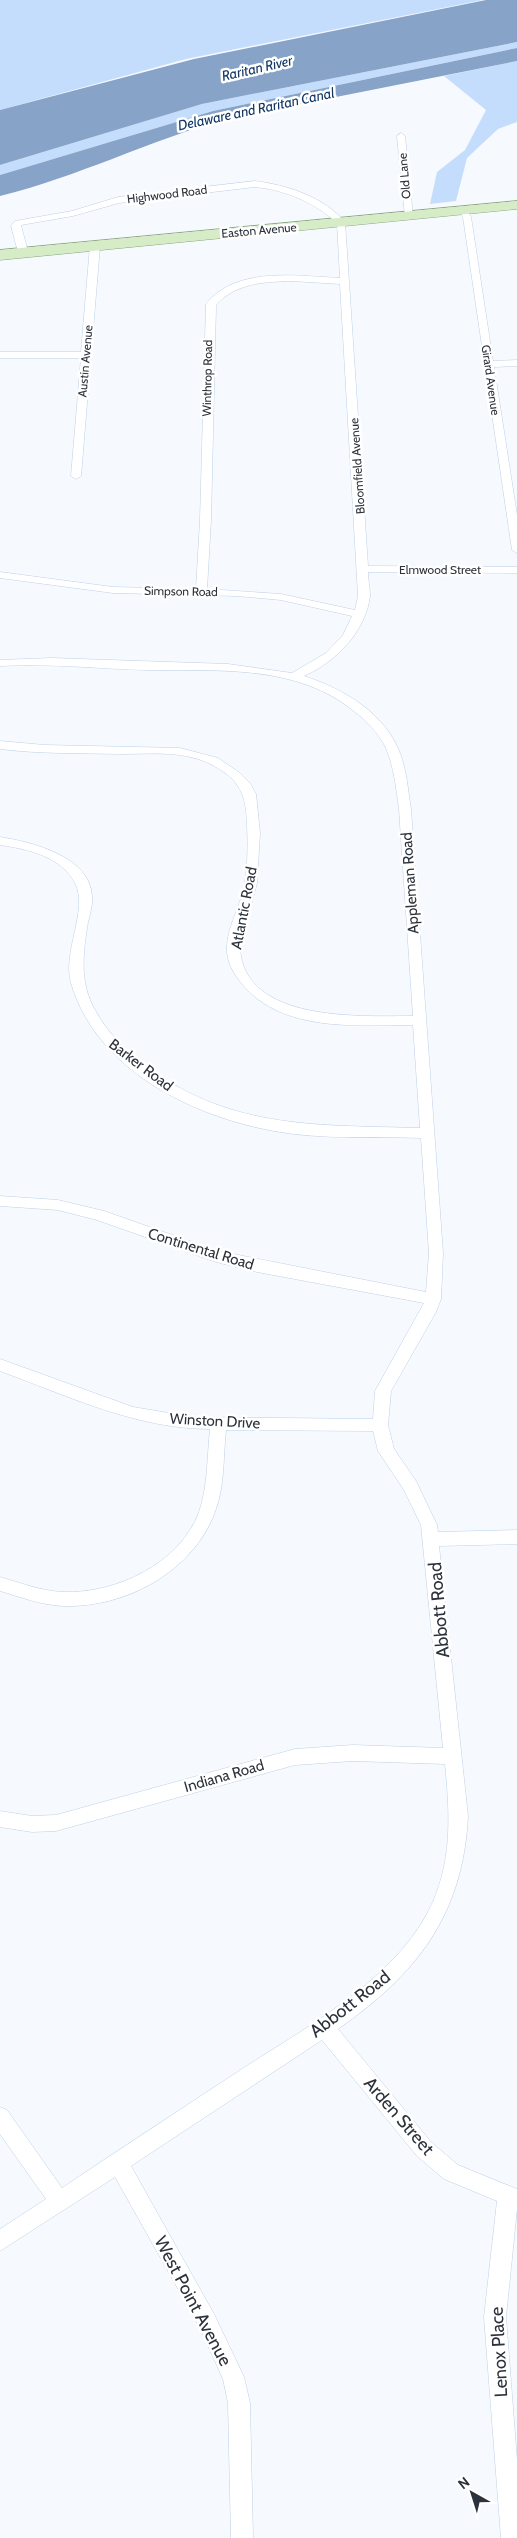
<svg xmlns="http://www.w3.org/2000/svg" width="517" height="2538" viewBox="0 0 517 2538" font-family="Cabin,sans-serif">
	<rect width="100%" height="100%" fill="#f6f9fe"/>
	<g fill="#c5ddfd">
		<polygon points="0,0 483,0 186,59 0,110"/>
		<polygon points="517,42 517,48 213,111 0,175 0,165 202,104"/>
		<polygon points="517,61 517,122 498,129 467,158 456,201 430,204 437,172 465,150 486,110 444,76"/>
	</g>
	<g fill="#87a3c7">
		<polygon points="486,0 517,0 517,42 202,104 0,165 0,110 194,59"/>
		<path d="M517,48V61L225,119C149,141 77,177 0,196V175L213,111Z"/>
	</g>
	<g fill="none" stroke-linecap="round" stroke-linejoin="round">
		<g stroke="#bed1e9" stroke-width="1">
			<g id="street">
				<polygon points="401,133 405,136 413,216 409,219 405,216 397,136"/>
				<path d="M255,181C287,185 324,197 345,222L368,566L517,567V573L368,572C368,580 370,588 370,596C366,631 336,662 304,676C344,689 387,714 401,756C407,773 408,791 411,809L443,1253L441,1299L436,1312L391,1391L388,1425L394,1449L416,1481L437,1525L438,1532L517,1530V1544L439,1546L468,1816C463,1915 417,1974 338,2029L431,2142L458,2165L517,2189V2209L506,2317L517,2460V2538H501L484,2317L497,2201L444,2179L417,2156L322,2040L131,2166L214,2314L244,2377L250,2403L253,2538H231L228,2403L223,2379L200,2328L115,2177L0,2251V2229L46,2199L0,2134V2107L7,2110L62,2188C120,2149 178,2111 236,2073C301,2030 391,1983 428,1912C453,1864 450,1815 445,1764L353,1761L295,1765L56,1831L32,1832L0,1827V1811L32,1816L56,1815L295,1749L353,1745L443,1748L421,1525L404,1490L378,1451L373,1431L226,1430C223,1457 225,1486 215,1512C193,1572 125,1608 63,1606C41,1605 21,1597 0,1591V1577C21,1583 41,1591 63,1592C115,1594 180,1564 199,1512C208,1486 207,1457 210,1429C137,1429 68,1396 0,1371V1359L133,1407L193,1417L373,1419L375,1391L424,1303L257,1272L216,1262L97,1220L58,1210L0,1206V1196L58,1200L104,1211L218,1251L426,1292L429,1253L421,1138C372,1136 322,1140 274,1131C191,1116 96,1069 71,983C62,951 89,910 75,883C61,856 27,849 0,845V837C31,842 90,856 92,896C93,904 90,914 88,922C83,953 79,982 95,1010C108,1034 127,1052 149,1068C232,1130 322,1125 420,1128L413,1025C357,1025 283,1033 242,984C233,973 226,961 227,946C228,927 238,910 243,892C248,870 248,846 247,824C246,795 240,780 214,766C186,750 152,754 121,754C81,753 40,754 0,749V741L45,745L180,748L218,758L240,773L250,783L256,794L260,833L257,883L240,947C243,1023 361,1016 413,1016L399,809C396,788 394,766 385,746C378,733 367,721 355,712C297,664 219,671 148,670C99,669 50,663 0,666V660L51,658L228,664L292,673L326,653L343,635L352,616L281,600L237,596L113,593L0,578V572L113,587L196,589L200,520L206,304C236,266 297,276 340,278L337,223C314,202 285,190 255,187L119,203L73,216L21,225L28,252L23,255L18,252L11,226L15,221L72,211L118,197ZM292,281L340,284L358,596L355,610L281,594L207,589L211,520L216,305C236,283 263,282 292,281Z"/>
				<polygon points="463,207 466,208 471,217 493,361 517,360 517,366 494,367 517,515 517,553 512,550 463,217 459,210"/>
				<polygon points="95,243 100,246 81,476 76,479 71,476 81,358 0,358 0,352 81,352 90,246"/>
			</g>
		</g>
		<g stroke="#88a37d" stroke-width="1">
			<polygon id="primary" points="517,201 517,209 0,260 0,250"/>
		</g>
		<use href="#street" fill="#fff" fill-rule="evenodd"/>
		<use href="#primary" fill="#d6ecc6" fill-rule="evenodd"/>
	</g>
	<g text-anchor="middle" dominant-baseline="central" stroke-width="5" stroke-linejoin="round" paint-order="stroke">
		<g font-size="12" fill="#2b323b" stroke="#fff">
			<text transform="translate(404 176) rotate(-95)">Old Lane</text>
			<text transform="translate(167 194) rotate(-7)">Highwood Road</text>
			<text transform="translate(259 230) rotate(-5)">Easton Avenue</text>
			<text transform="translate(85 361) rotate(-85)">Austin Avenue</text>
			<text transform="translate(207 378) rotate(-89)">Winthrop Road</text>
			<text transform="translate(491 380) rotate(82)">Girard Avenue</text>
			<text transform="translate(357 466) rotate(-94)">Bloomfield Avenue</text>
			<text x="440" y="569">Elmwood Street</text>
			<text transform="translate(181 591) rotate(1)">Simpson Road</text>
		</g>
		<g font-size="14" font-style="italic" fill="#113765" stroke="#fff">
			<text transform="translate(257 68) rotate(-13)">Raritan River</text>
			<text transform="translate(256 109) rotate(-12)">Delaware and Raritan Canal</text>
		</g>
		<g font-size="15" fill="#2b323b" stroke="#fff">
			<text transform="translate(410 883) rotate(-94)">Appleman Road</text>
			<text transform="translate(244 908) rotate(-79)">Atlantic Road</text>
			<text transform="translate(141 1065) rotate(37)">Barker Road</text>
			<text transform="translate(201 1249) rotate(17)">Continental Road</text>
			<text transform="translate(215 1421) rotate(3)">Winston Drive</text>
			<text transform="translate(224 1776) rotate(-16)">Indiana Road</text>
		</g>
		<g font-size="18" fill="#2b323b" stroke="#fff">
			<text transform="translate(439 1610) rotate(-95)">Abbott Road</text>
			<text transform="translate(350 2004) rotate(-38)">Abbott Road</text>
			<text transform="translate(399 2116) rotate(49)">Arden Street</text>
			<text transform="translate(193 2301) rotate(62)">West Point Avenue</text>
			<text transform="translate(499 2352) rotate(-93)">Lenox Place</text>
		</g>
	</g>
	<g transform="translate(472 2493) rotate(321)" stroke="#ffffff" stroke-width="4" paint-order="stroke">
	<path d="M0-4L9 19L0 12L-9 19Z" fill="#2b323b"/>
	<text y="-8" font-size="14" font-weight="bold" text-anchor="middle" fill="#2b323b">N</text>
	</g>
</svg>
